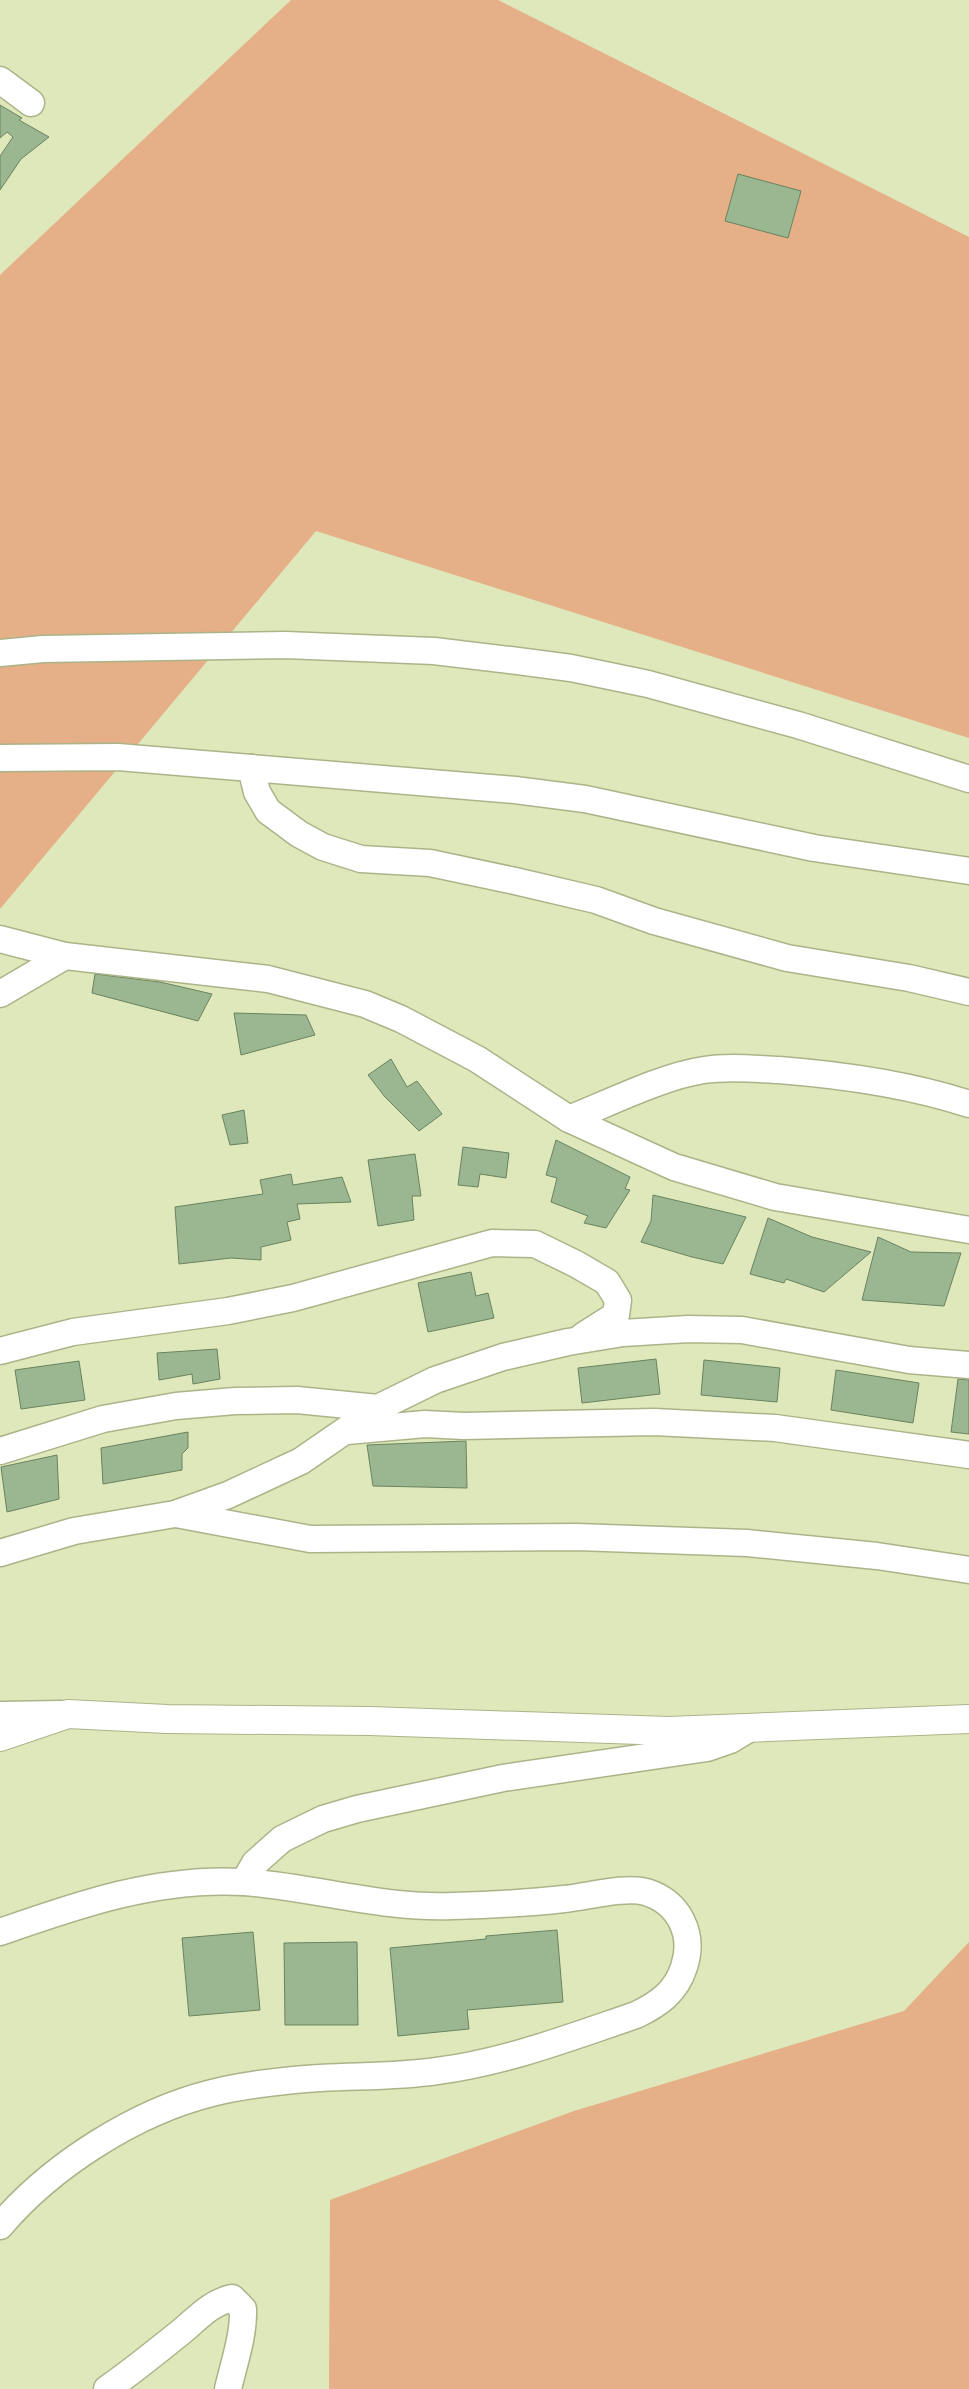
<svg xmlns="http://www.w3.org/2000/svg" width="969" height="2389" viewBox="0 0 969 2389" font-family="Merriweather,serif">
	<rect width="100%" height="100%" fill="#dfe8bb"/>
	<g fill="#e5af87">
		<polygon points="291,0 498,0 969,237 969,738 316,531 0,909 0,275"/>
		<polygon points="969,1942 969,2389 329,2389 330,2200 574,2111 904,2011"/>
	</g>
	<g fill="#9bb791" stroke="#69835f">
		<polygon points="0,105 22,118 19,120 49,137 21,159 0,190 0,156 13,137 7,132 0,138"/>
		<polygon points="738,174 801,191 788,238 725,221"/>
		<polygon points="95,974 160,982 212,994 198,1021 92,993"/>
		<polygon points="234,1013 306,1015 315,1035 241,1055"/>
		<polygon points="391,1059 407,1087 417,1081 442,1114 419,1131 385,1097 368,1075"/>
		<polygon points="244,1110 248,1143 230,1145 222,1115"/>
		<polygon points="556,1140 630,1177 625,1189 630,1190 606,1228 584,1223 588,1216 551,1202 557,1178 546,1175"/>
		<polygon points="463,1147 509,1153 506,1178 480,1174 478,1187 458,1185"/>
		<polygon points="415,1154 421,1196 412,1196 414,1220 378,1226 368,1160"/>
		<polygon points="291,1174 293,1185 342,1177 351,1202 297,1204 300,1219 287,1222 291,1240 261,1247 261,1260 231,1258 179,1264 175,1207 263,1194 260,1180"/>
		<polygon points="653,1195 746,1217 723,1264 692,1257 641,1242 651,1221"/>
		<polygon points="768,1218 812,1237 871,1252 824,1292 786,1279 784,1283 750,1274"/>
		<polygon points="878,1237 911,1252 961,1253 944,1306 862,1300"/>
		<polygon points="471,1272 476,1296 488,1293 494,1318 428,1332 418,1283"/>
		<polygon points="217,1349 220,1379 193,1384 192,1374 159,1380 157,1353"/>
		<polygon points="656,1359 660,1394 582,1403 578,1368"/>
		<polygon points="704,1360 780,1368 777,1402 701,1395"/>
		<polygon points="79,1361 85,1400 21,1409 15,1370"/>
		<polygon points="836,1370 919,1383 913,1423 831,1410"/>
		<polygon points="958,1379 969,1380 969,1434 951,1432"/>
		<polygon points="188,1432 188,1448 182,1454 182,1470 103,1484 101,1448"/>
		<polygon points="466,1441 467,1488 373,1486 367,1445"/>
		<polygon points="57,1455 59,1499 7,1512 1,1467"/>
		<polygon points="557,1930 563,2002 467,2010 469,2029 398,2036 390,1948 486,1939 486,1936"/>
		<polygon points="253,1932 260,2010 189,2016 182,1938"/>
		<polygon points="357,1942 358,2025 285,2025 284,1943"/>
	</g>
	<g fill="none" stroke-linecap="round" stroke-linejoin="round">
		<g stroke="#aab488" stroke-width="29">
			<g id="minor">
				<polyline points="0,80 31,103"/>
				<polyline points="0,653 43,649 285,645 434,651 510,660 571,668 648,684 798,725 969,779"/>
				<polyline points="0,758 118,757 251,768 257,792 268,811 299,834 323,847 361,859 430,863 515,881 596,900 654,921 787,958 909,978 969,992"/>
				<polyline points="251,768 515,790 585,799 814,848 969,871"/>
				<polyline points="0,939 65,956 268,979 365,1004 401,1019 477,1059 569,1119 674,1167 775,1197 969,1230"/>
				<polyline points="0,994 65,956"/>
				<path d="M569,1119C609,1103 663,1076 704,1070C729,1066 755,1069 779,1070C843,1075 908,1084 969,1104"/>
				<polyline points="0,1351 73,1332 228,1311 293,1298 492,1243 535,1244 576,1264 607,1282 618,1300 616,1315 583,1336"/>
				<polyline points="347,1431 425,1424 464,1426 654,1422 775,1428 969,1455"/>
				<polyline points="0,1451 103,1419 176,1406 235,1401 297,1400 378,1408"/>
				<polyline points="176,1514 310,1539 577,1537 747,1543 877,1556 969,1570"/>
				<polyline points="0,1553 74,1531 175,1514 228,1495 301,1461 378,1408 435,1380 503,1357 568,1342 623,1333 688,1329 742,1330 909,1360 969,1365"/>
				<polyline points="0,1715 60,1714"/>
				<polyline points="244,1882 255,1863 282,1839 323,1819 357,1809 503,1778 707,1748 730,1740 750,1728"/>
				<path d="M0,1932C80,1904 158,1877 244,1882C314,1887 382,1909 453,1906C490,1905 528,1903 564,1899C587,1897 624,1886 646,1892C679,1902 695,1934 684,1967C676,1992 659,2004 636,2015C571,2037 506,2062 437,2071C389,2078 341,2075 294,2080C266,2083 238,2086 212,2093C135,2112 51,2166 0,2226"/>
				<path d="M107,2389C133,2371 157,2351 181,2332C198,2318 210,2303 232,2298L243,2309C244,2335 234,2363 228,2389"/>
			</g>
		</g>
		<g stroke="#aab488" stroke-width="30">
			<polyline id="major" points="0,1737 68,1714 167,1719 370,1721 669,1731 969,1719"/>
		</g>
		<use href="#minor" stroke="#fff" stroke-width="26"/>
		<use href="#major" stroke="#fff" stroke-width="28"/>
	</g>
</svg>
